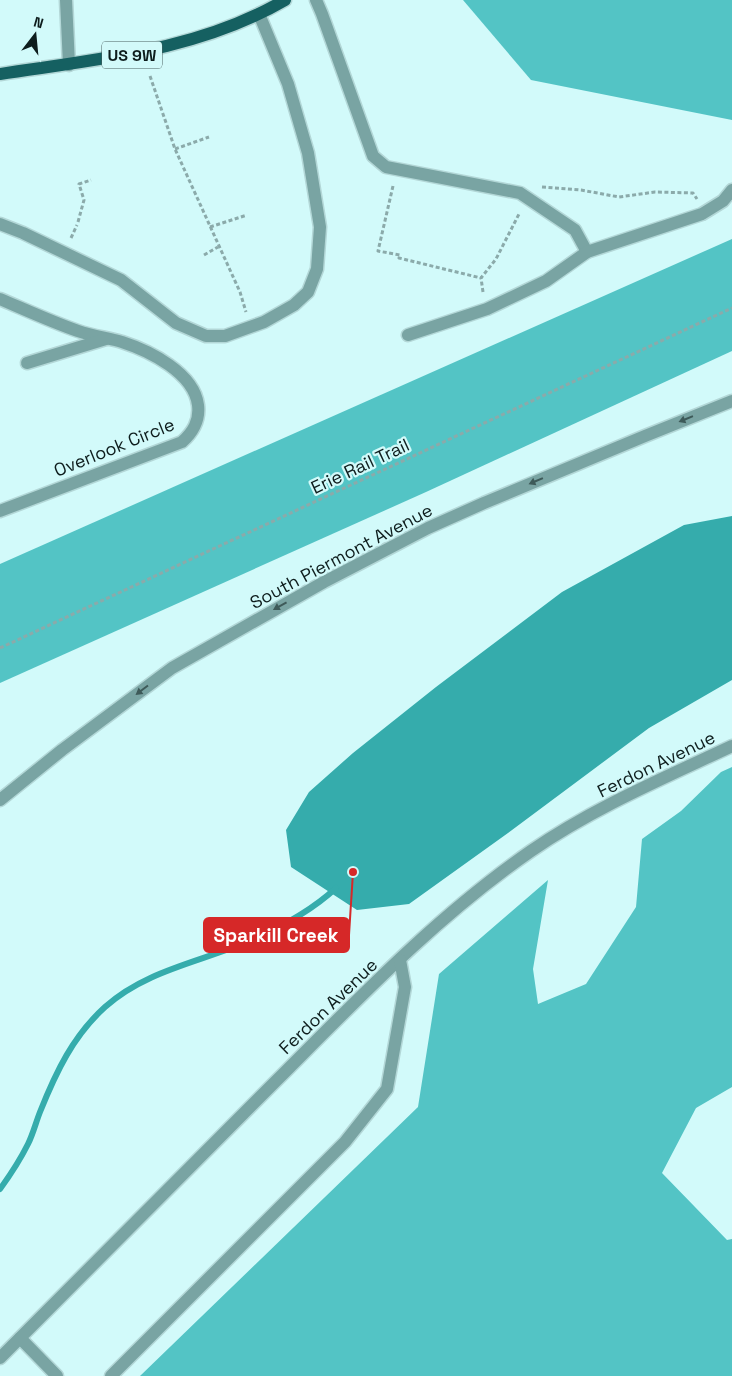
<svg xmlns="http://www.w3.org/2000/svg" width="732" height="1376" viewBox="0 0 732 1376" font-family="'Space Grotesk',sans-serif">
	<rect width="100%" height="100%" fill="#d2fafa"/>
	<g fill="#53c4c5">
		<polygon points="463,0 732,0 732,120 531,80"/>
		<polygon points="732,239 732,351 426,492 0,683 0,564"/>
		<polygon points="732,767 732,1087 696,1108 662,1173 727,1240 732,1239 732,1376 140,1376 418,1107 439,974 548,880 533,969 538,1004 586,984 636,907 642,839 681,811 721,772"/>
	</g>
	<polygon fill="#35acac" points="732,516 732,680 649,728 508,833 409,904 357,910 291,867 286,830 309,792 353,753 436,687 562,592 684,525"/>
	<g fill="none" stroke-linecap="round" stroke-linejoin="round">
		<path stroke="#35acac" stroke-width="6" d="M0,1189C11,1174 20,1160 28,1144C33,1134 36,1122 40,1112C56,1072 73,1036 105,1007C144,972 195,963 242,944C276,930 309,913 336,888"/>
		<g stroke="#b3d7d7" stroke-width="15">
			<g id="minor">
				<polyline points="66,0 69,65"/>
				<polyline points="316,0 322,14 373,156 386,167 520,193 575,230 587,252"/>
				<polyline points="0,224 23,233 121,280 176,323 206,336 225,336 264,322 294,305 308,292 317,269 320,227 308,153 288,84 259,14"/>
				<path d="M0,299C26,310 52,322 78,331C92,336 108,338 122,342C150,351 194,373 198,405C200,421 193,432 182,442L0,511"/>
				<polyline points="408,335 487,309 546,281 587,252 702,214 723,201 732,190"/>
				<polyline points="27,363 106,339"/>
				<polyline points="0,800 62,750 172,668 324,582 428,528 484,503 645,436 732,401"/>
				<polyline points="20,1338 57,1376"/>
				<path d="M0,1358C92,1265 184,1173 276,1081C357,1000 437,916 531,851C593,808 664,778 732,746"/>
				<polyline points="111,1376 345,1142 387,1089 405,987 400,960"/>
			</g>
		</g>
		<g stroke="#b3d7d7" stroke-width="15">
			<path id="major" d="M0,74C98,59 198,51 285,0"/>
		</g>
		<g stroke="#8baaaa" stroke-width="3" stroke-dasharray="4 2.5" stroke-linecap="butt">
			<polyline points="150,76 175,149 240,292 246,312"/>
			<polyline points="175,149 209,137"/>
			<polyline points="393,186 378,251 400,255 399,258 481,278"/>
			<polyline points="542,187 581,190 619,197 655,192 693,193 697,199"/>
			<polyline points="78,222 84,200 79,184 91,180"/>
			<polyline points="210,227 247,215"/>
			<polyline points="71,238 77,225"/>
			<polyline points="204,255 218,247"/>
			<polyline points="483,292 481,278 496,259 519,214"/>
			<polyline points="0,648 732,308"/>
		</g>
		<use href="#minor" stroke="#79a4a3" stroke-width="12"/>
		<use href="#major" stroke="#156061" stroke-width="12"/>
	</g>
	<defs><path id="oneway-solid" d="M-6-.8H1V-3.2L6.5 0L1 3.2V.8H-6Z" transform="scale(1.25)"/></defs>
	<g fill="#3e5a59">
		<use href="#oneway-solid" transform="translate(686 419) rotate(158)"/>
		<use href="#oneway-solid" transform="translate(536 481) rotate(157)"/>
		<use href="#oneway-solid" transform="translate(280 606) rotate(151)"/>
		<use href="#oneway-solid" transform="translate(142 690) rotate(143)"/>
	</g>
	<g text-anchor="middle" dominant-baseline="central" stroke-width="4.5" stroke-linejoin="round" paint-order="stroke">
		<rect fill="#d2fafa" stroke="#495f5f" stroke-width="1" x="102" y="41.5" width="60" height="27" rx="4"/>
		<g font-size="16" font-weight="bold" fill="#0e1d1d">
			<text x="132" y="55">US 9W</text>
		</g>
		<g font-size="18" fill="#0e1d1d" stroke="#d2fafa">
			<text transform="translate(114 447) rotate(-22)">Overlook Circle</text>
			<text transform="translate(360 466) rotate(-25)">Erie Rail Trail</text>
			<text transform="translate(341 556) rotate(-28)">South Piermont Avenue</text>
			<text transform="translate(656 764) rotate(-26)">Ferdon Avenue</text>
			<text transform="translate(328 1006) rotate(-44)">Ferdon Avenue</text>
		</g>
	</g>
	<path fill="none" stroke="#d62828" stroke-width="2" d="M353 872L349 935"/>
	<circle fill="#d62828" stroke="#d2fafa" stroke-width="2" cx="353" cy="872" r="5"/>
	<rect fill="#d62828" stroke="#d62828" stroke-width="2" x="204" y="918" width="145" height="34" rx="5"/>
	<g font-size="19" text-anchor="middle" font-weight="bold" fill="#fff">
		<text x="276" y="942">Sparkill Creek</text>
	</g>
	<g transform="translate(35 35) rotate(16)" stroke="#d2fafa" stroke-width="4" paint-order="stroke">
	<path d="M0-4L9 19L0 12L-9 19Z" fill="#0e1d1d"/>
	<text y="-8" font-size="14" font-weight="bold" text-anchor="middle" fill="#0e1d1d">N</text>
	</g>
</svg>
